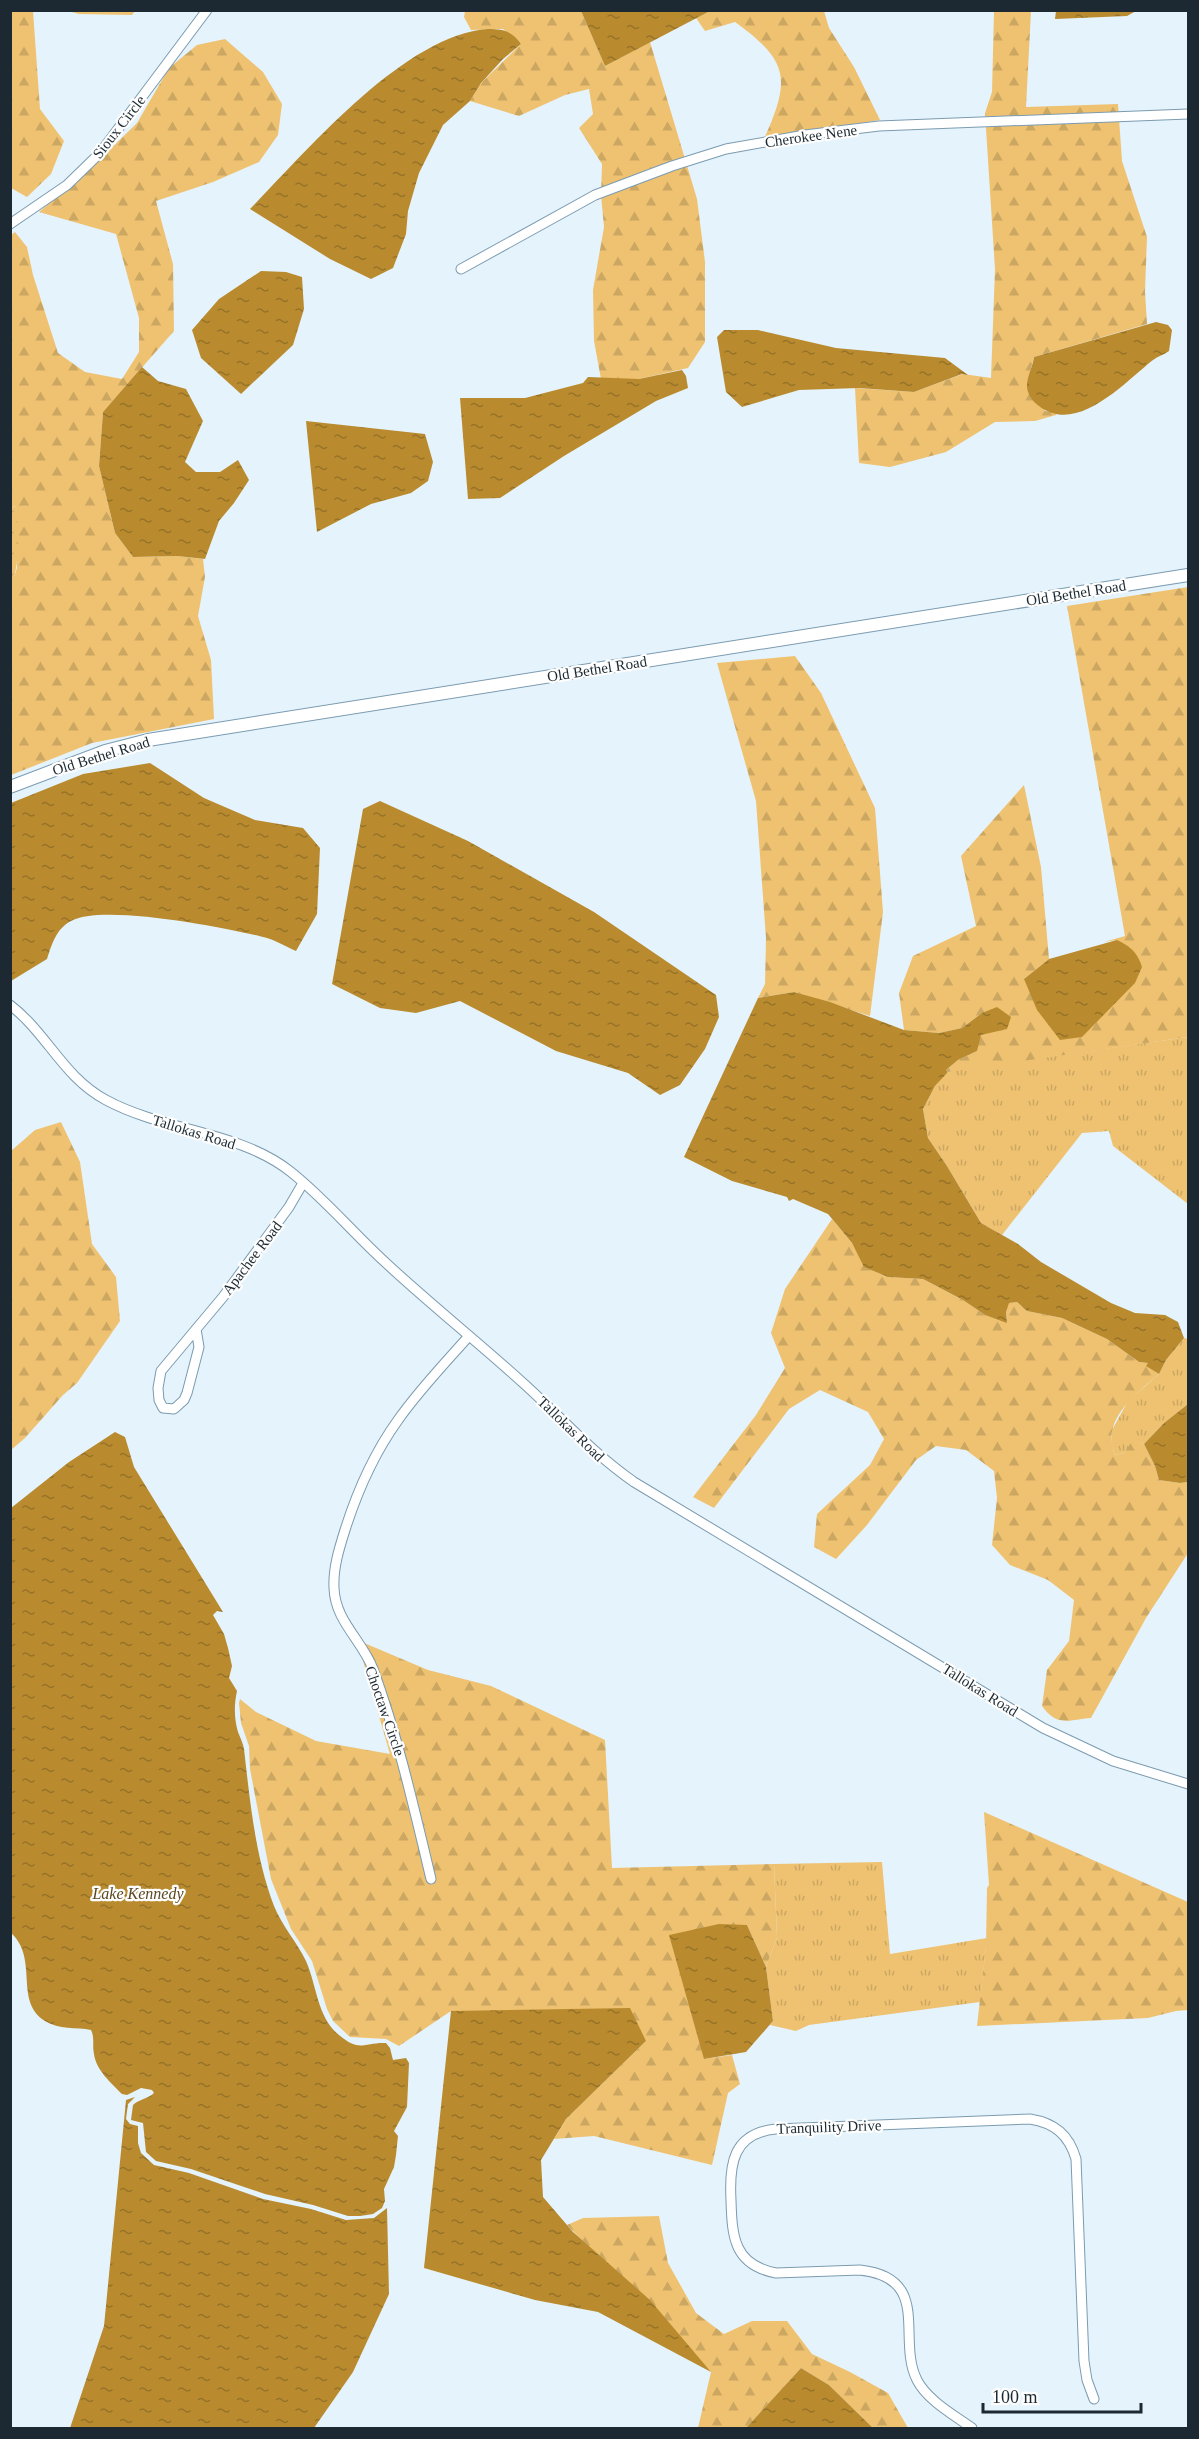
<svg xmlns="http://www.w3.org/2000/svg" width="1199" height="2439" viewBox="0 0 1199 2439" font-family="'Times New Roman',serif">
	<defs>
		<pattern id="grass-tufts" width="24" height="20" patternUnits="userSpaceOnUse" patternTransform="scale(1.5)"><rect width="24" height="20" fill="#efc271"/><path d="M3 7l-1-3M5 7V3M7 7l1-3M15 17l-1-3M17 17v-4M19 17l1-3" fill="none" stroke="#cca762"/></pattern>
		<pattern id="forest-firs" width="22" height="20" patternUnits="userSpaceOnUse" patternTransform="scale(1.5)"><rect width="22" height="20" fill="#efc271"/><path d="M5 1l3.5 6h-7zM16 11l3.5 6h-7z" fill="#cca762"/></pattern>
		<pattern id="wetland-marsh" width="20" height="14" patternUnits="userSpaceOnUse" patternTransform="scale(1.5)"><rect width="20" height="14" fill="#efc271"/><path d="M1 5h8M5 5V1M11 12h8M15 12V8" fill="none" stroke="#cca762"/></pattern>
		<pattern id="water-ripples" width="26" height="14" patternUnits="userSpaceOnUse" patternTransform="scale(1.5)"><rect width="26" height="14" fill="#b98b2e"/><path d="M2 4q2-2 4 0t4 0M15 11q2-2 4 0t4 0" fill="none" stroke="#967228"/></pattern>
	</defs>
	<rect width="100%" height="100%" fill="#e5f3fc"/>
	<g fill="url(#grass-tufts)">
		<polygon points="1188,1037 1188,1204 1113,1146 1109,1131 1082,1133 1002,1235 981,1223 947,1166 928,1138 923,1109 935,1086 945,1074 953,1070"/>
		<polygon points="1184,1338 1188,1339 1188,1404 1164,1423 1144,1444 1132,1442 1124,1453 1115,1455 1111,1444 1112,1430 1128,1401 1159,1374 1166,1360"/>
		<polygon points="882,1862 890,1954 987,1938 980,2002 809,2025 796,2031 770,2025 773,2021 766,1967 777,1937 774,1864"/>
	</g>
	<g fill="url(#forest-firs)">
		<polygon points="11,10 33,11 40,109 64,141 51,174 27,197 11,188"/>
		<polygon points="68,11 135,10 135,11 132,15 79,14"/>
		<polygon points="465,11 581,11 605,66 650,42 697,199 705,262 705,342 688,368 639,379 601,379 594,341 593,290 604,227 601,195 602,164 579,128 593,114 589,89 565,95 519,116 470,101 481,83 521,44 503,29 471,30 464,17"/>
		<path d="M710,11H824L829,28L854,67L880,120L764,139C791,79 789,61 735,22L705,31L696,18Z"/>
		<polygon points="994,11 1031,11 1026,107 1118,104 1122,161 1147,237 1145,291 1147,324 1034,357 1027,384 1045,411 1057,413 1056,415 1035,421 995,422 946,452 890,467 859,463 855,388 914,392 963,374 991,378 995,269 985,113 992,92"/>
		<polygon points="225,39 263,72 282,104 278,135 259,162 213,182 156,201 173,264 174,331 103,412 99,466 115,533 133,557 177,556 203,559 205,577 198,616 211,660 214,719 92,743 11,775 10,589 17,568 16,506 10,508 10,236 15,232 27,247 33,275 58,353 85,372 122,379 139,352 139,318 116,234 39,212 91,168 137,123 169,68 197,45"/>
		<polygon points="1188,587 1188,1037 948,1072 946,1070 958,1060 977,1051 982,1013 962,1028 939,1033 904,1030 899,993 913,956 976,926 961,856 1024,785 1041,867 1049,959 1024,979 1117,940 1104,942 1125,936 1067,606"/>
		<polygon points="795,656 821,693 875,808 883,912 870,1016 794,992 758,998 765,984 766,938 756,801 717,663"/>
		<polygon points="61,1122 80,1162 92,1244 116,1277 120,1321 77,1383 63,1395 25,1438 11,1450 11,1151 35,1130"/>
		<path d="M832,1219L852,1243L865,1267L888,1277L923,1279L963,1300L985,1315L1007,1322L1006,1312L1008,1303L1017,1302L1027,1311L1062,1318L1107,1339L1139,1362L1148,1363L1147,1366L1159,1374C1136,1394 1100,1420 1115,1455L1124,1453L1132,1441L1144,1444L1155,1466L1159,1480L1180,1483L1188,1482V1553L1146,1618L1091,1718C1068,1720 1057,1727 1042,1706L1047,1670L1069,1641L1074,1600L1048,1580L1010,1565L992,1545L997,1498L994,1471L966,1450L936,1446L916,1460L867,1525L836,1559L814,1547L817,1514L870,1465L884,1439L868,1412L820,1390L789,1409L714,1508L693,1497L756,1415L785,1368L771,1333L785,1289Z"/>
		<polygon points="357,1640 428,1670 491,1686 605,1740 612,1868 774,1864 777,1937 766,1967 747,1925 704,2059 732,2055 740,2084 728,2093 712,2165 594,2136 554,2139 566,2119 646,2041 451,2011 399,2046 386,2039 350,2037 333,2021 327,2009 312,1961 291,1929 271,1879 250,1769 249,1746 241,1723 239,1703 240,1699 256,1712 316,1741 390,1754"/>
		<polygon points="984,1812 1188,1902 1188,2010 1176,2011 1148,2018 977,2026 986,1946 987,1888 989,1885"/>
		<polygon points="659,2216 668,2263 696,2313 724,2334 752,2321 787,2321 812,2354 850,2372 888,2393 908,2428 873,2428 829,2385 801,2368 746,2428 698,2428 711,2372 567,2225 583,2218"/>
	</g>
	<path fill="url(#wetland-marsh)" d="M16,506C19,538 20,559 11,589V508Z"/>
	<g fill="url(#water-ripples)">
		<polygon points="581,11 710,11 605,66"/>
		<polygon points="1056,11 1056,10 1136,11 1127,16 1055,19"/>
		<path d="M488,29C503,29 512,31 521,44L503,59L481,83L470,101L443,125L419,173L408,211L406,234L393,268L371,279L330,259L250,209C307,151 404,35 488,29Z"/>
		<polygon points="261,271 286,272 302,277 304,309 293,345 241,394 201,358 192,330 219,299"/>
		<path d="M1156,322L1168,325L1172,330L1169,351C1164,355 1158,356 1153,360C1126,381 1077,436 1039,406C1032,401 1026,393 1027,383C1028,375 1033,365 1034,357Z"/>
		<polygon points="724,330 758,330 836,348 945,358 968,375 962,374 914,392 859,388 799,390 742,407 726,392 717,337"/>
		<polygon points="142,367 158,381 186,389 203,421 185,462 196,472 220,472 238,460 249,480 234,503 219,521 205,559 177,556 133,557 115,533 99,466 103,412"/>
		<polygon points="682,370 686,376 688,388 656,401 564,456 500,498 468,499 460,398 525,398 583,383 588,377 639,379"/>
		<polygon points="306,421 425,434 433,462 428,481 411,493 371,504 317,532"/>
		<path d="M150,763L204,798L255,820L303,828L320,848L317,914L296,951C287,947 277,941 267,938C229,928 102,903 71,921C56,929 52,944 47,959L11,981V803L83,774Z"/>
		<polygon points="380,801 468,841 594,912 716,995 719,1017 705,1049 680,1085 660,1095 628,1073 556,1051 460,1001 416,1013 380,1008 332,984 363,809"/>
		<path d="M1117,940C1131,947 1137,952 1142,967L1135,983L1082,1037L1060,1040L1037,1010L1024,979L1049,959Z"/>
		<polygon points="794,992 830,1002 904,1030 939,1033 962,1028 982,1013 997,1007 1011,1017 1007,1029 981,1035 977,1051 958,1060 946,1070 948,1072 935,1086 923,1109 928,1138 947,1166 981,1223 1018,1244 1041,1262 1111,1303 1135,1313 1165,1315 1178,1322 1184,1338 1166,1360 1159,1374 1146,1366 1148,1363 1139,1362 1107,1339 1062,1318 1027,1311 1017,1302 1009,1303 1006,1312 1007,1323 985,1315 963,1300 923,1279 888,1277 864,1267 852,1243 828,1214 793,1199 789,1201 787,1197 732,1181 684,1157 758,998"/>
		<polygon points="1188,1404 1188,1482 1180,1483 1159,1480 1155,1466 1144,1444 1164,1423"/>
		<path d="M115,1432L125,1437L134,1467L223,1612L217,1611L213,1615L224,1634L228,1648L232,1666L229,1678L237,1691C234,1705 234,1718 238,1732C240,1737 243,1743 244,1749C250,1801 255,1856 274,1906C282,1926 297,1942 306,1961C317,1986 317,2017 339,2035C360,2053 364,2042 386,2043L390,2048L393,2060L406,2058L409,2063L407,2107L394,2131L398,2136L396,2155L394,2167L384,2189L385,2201L382,2208L373,2214L360,2216H348L313,2205L265,2194L191,2169L156,2161L146,2152L143,2123L131,2120L133,2105C139,2099 148,2099 154,2093L152,2090L141,2088L127,2095L122,2094C111,2083 96,2070 94,2054C92,2045 95,2038 91,2030C76,2027 59,2030 45,2021C13,2001 40,1958 10,1932L11,1508L69,1462Z"/>
		<polygon points="719,1924 747,1925 766,1967 773,2021 746,2052 704,2059 669,1935"/>
		<polygon points="630,2008 646,2041 566,2119 541,2160 543,2197 573,2232 650,2300 711,2372 598,2312 535,2300 424,2268 451,2011"/>
		<polygon points="135,2097 128,2104 126,2119 130,2124 138,2126 138,2143 141,2153 154,2165 189,2173 263,2199 311,2209 346,2220 374,2218 387,2208 389,2294 353,2372 314,2428 70,2428 104,2326 126,2100"/>
		<polygon points="801,2368 829,2385 873,2428 746,2428"/>
	</g>
	<g fill="none" stroke-linecap="round" stroke-linejoin="round">
		<g stroke="#7b9bb0" stroke-width="11">
			<g id="minor">
				<polyline points="10,224 67,185 100,153 207,10"/>
				<polyline points="461,269 595,195 672,166 726,149 805,135 879,126 1188,114"/>
				<path d="M10,1005C47,1033 63,1077 106,1100C163,1131 240,1131 291,1172C325,1199 354,1234 386,1263C430,1304 478,1342 522,1382C560,1416 592,1453 634,1482L1043,1728L1113,1761L1188,1784"/>
				<polyline points="196,1329 199,1347 187,1393 184,1400 174,1409 163,1408 159,1400 158,1388 161,1371 223,1297 289,1207 303,1183"/>
				<path d="M431,1879C414,1808 398,1737 373,1669C362,1640 335,1621 334,1588C333,1568 339,1549 345,1530C357,1492 375,1452 398,1420C419,1390 445,1363 469,1336"/>
				<path d="M972,2428C954,2415 927,2400 917,2380C896,2339 933,2278 860,2270L776,2273C734,2265 732,2237 731,2200C729,2164 733,2133 776,2129L1030,2119C1055,2123 1069,2135 1076,2159L1084,2361L1087,2380L1094,2399"/>
			</g>
		</g>
		<g stroke="#7b9bb0" stroke-width="14">
			<polyline id="tertiary" points="10,787 105,751 148,740 1188,575"/>
		</g>
		<use href="#minor" stroke="#fff" stroke-width="9"/>
		<use href="#tertiary" stroke="#fff" stroke-width="12"/>
	</g>
	<g text-anchor="middle" dominant-baseline="central" stroke-width="4.5" stroke-linejoin="round" paint-order="stroke">
		<g font-size="15" fill="#1c2932" stroke="#fdfefd">
			<text transform="translate(119 127) rotate(-52)">Sioux Circle</text>
			<text transform="translate(811 136) rotate(-8)">Cherokee Nene</text>
			<text transform="translate(1076 593) rotate(-9)">Old Bethel Road</text>
			<text transform="translate(597 669) rotate(-9)">Old Bethel Road</text>
			<text transform="translate(101 756) rotate(-17)">Old Bethel Road</text>
			<text transform="translate(194 1132) rotate(17)">Tallokas Road</text>
			<text transform="translate(252 1258) rotate(-53)">Apachee Road</text>
			<text transform="translate(571 1429) rotate(44)">Tallokas Road</text>
			<text transform="translate(980 1690) rotate(32)">Tallokas Road</text>
			<text transform="translate(385 1711) rotate(71)">Choctaw Circle</text>
			<text transform="translate(829 2127) rotate(-2)">Tranquility Drive</text>
		</g>
		<g font-size="16" font-style="italic" fill="#5b4722" stroke="#fdfefd">
			<text x="138" y="1893">Lake Kennedy</text>
		</g>
	</g>
	<rect width="1199" height="2439" fill="none" stroke="#1c2932" stroke-width="24"/>
	<path d="M983 2403v9h158v-9" fill="none" stroke="#1c2932" stroke-width="3"/>
	<text x="992" y="2403" font-size="18" fill="#1c2932" stroke="#fdfefd" stroke-width="4.5" paint-order="stroke">100 m</text>
</svg>
